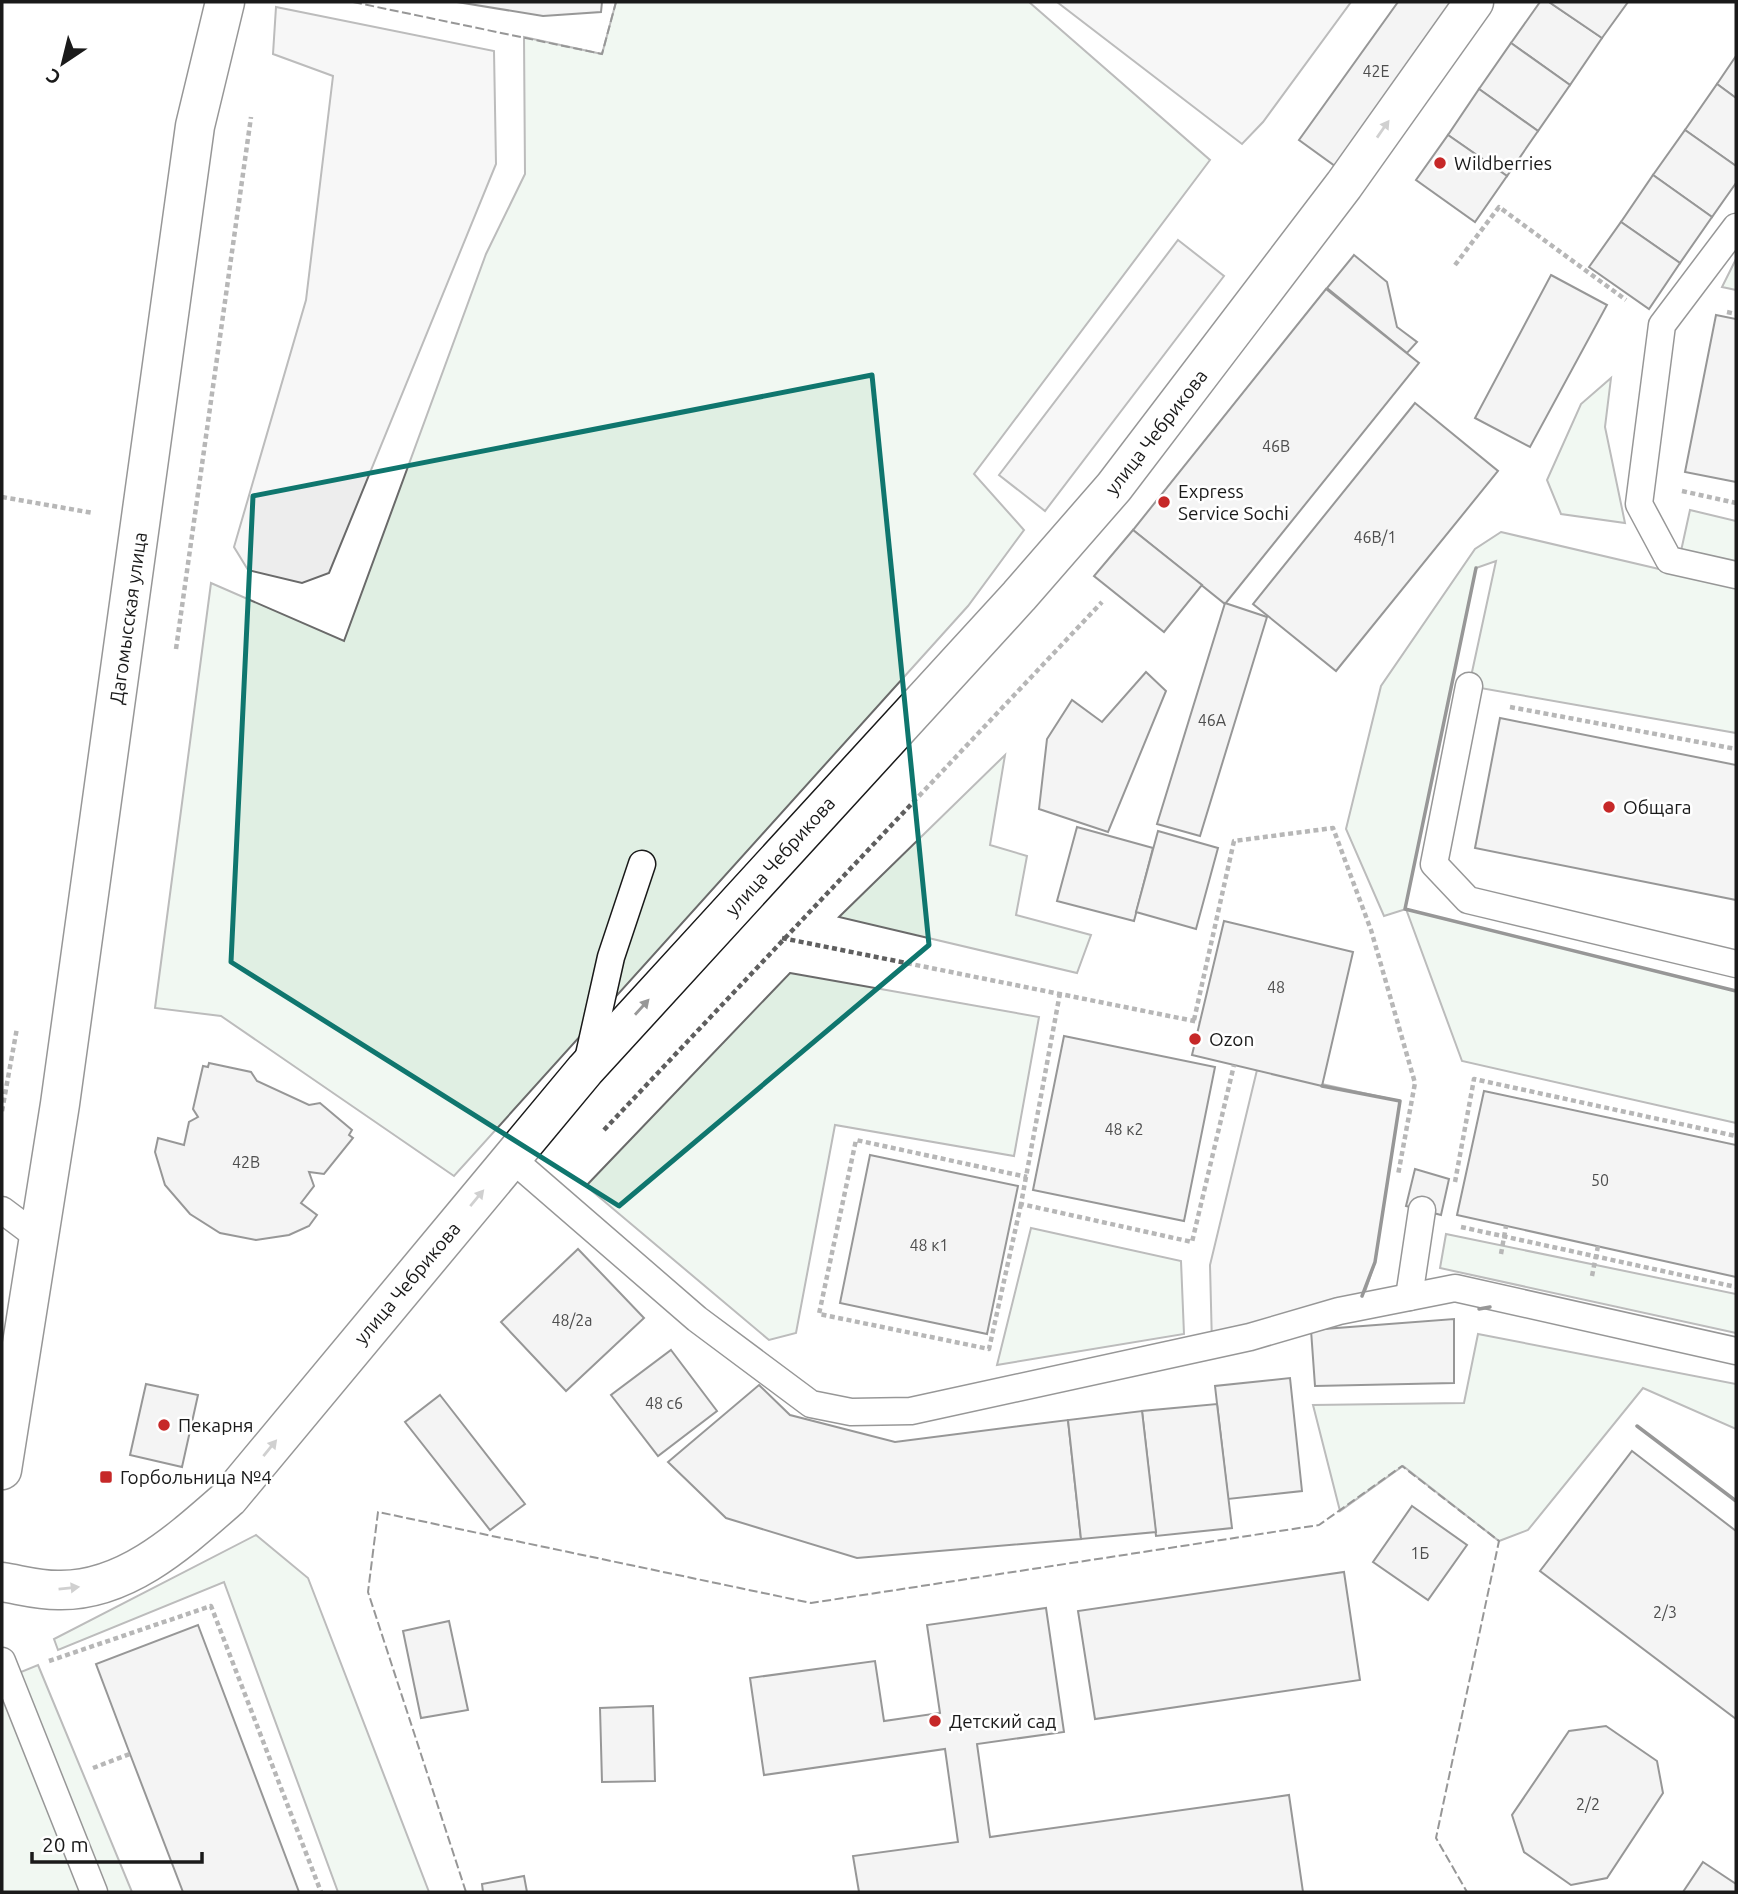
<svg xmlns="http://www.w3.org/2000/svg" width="1738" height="1894" viewBox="0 0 1738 1894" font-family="Ubuntu,sans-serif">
	<rect width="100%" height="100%" fill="#fff"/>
	<g fill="#e0efe3" stroke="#6a6a6a" stroke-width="2">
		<polygon points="616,2 1029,2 1210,160 974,474 1024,530 968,606 454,1176 221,1016 155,1008 211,583 344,641 486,254 525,174 524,37 602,54"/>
		<polygon points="1736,259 1736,290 1722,287"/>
		<polygon points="1611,378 1605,427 1625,523 1561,514 1547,480 1581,404"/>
		<polygon points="1690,510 1736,521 1736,563 1681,551"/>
		<polygon points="1501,532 1736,587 1736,733 1469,686 1496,561 1476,568 1405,909 1736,991 1736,1123 1462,1061 1406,909 1384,916 1346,829 1381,686 1475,549"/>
		<polygon points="1005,755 990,845 1027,856 1016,915 1091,935 1077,973 839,917"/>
		<polygon points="790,973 1039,1017 1014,1156 835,1125 796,1333 769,1340 586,1186"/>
		<polygon points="1031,1228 1181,1261 1184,1334 997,1365"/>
		<polygon points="1446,1234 1736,1294 1736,1333 1440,1268"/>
		<polygon points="1478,1334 1736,1384 1736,1429 1643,1388 1528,1530 1499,1541 1403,1466 1340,1511 1313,1405 1464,1403"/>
		<polygon points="256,1535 308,1578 429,1892 338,1892 224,1582 58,1650 54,1639"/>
		<polygon points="2,1665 92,1892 2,1892"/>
		<polygon points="38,1665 132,1892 105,1892 16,1674"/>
	</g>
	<g fill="#ededed" stroke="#6a6a6a" stroke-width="2">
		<polygon points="1057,2 1351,2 1263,122 1242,144"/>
		<polygon points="276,7 494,51 496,164 329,573 302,583 248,570 234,547 306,300 333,76 273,54"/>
		<polygon points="1178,240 1224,276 1045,511 999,475"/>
		<polygon points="1257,1070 1400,1101 1375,1262 1364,1295 1212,1345 1210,1265"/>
	</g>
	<g fill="#e6e6e6" stroke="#1a1a1a" stroke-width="2">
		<polygon points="457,2 602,2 601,12 543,16"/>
		<polygon points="1398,2 1452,2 1335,166 1299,140"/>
		<polygon points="1540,2 1549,2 1602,38 1570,85 1511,43"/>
		<polygon points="1549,2 1628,2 1602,38"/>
		<polygon points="1511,43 1570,85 1538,131 1479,89"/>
		<polygon points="1736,56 1736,98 1717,84"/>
		<polygon points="1717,84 1736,98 1736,166 1685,130"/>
		<polygon points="1479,89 1538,131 1507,176 1448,135"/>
		<polygon points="1685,130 1736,166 1736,183 1712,217 1653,175"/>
		<polygon points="1448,135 1507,176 1475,222 1416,180"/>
		<polygon points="1653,175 1712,217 1680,263 1621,222"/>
		<polygon points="1621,222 1680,263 1649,309 1589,267"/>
		<polygon points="1354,255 1387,282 1397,327 1417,342 1407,353 1327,288"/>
		<polygon points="1551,275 1607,305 1530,447 1475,418"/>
		<polygon points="1326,289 1419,363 1225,604 1133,530"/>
		<polygon points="1716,315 1736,319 1736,482 1685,472"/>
		<polygon points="1415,403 1498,471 1336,671 1253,604"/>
		<polygon points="1133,530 1202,585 1164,632 1094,576"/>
		<polygon points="1225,603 1267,617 1200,836 1157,824"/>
		<polygon points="1146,672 1166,691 1108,832 1039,809 1047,739 1072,700 1102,722"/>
		<polygon points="1500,718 1736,765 1736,900 1475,848"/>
		<polygon points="1077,827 1153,848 1134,921 1057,901"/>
		<polygon points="1158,831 1218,848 1196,929 1136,912"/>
		<polygon points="1224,921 1353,952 1322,1086 1192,1055"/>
		<polygon points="1064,1036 1215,1067 1184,1221 1033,1190"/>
		<polygon points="209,1063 251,1072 257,1081 309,1105 320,1103 352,1130 349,1135 353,1138 324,1174 309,1172 314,1186 301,1203 317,1215 309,1226 289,1235 256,1240 220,1233 190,1214 165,1185 155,1152 158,1138 184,1145 189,1122 198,1117 193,1109 203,1066 208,1067"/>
		<polygon points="1484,1091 1736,1145 1736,1277 1457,1215"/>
		<polygon points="870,1155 1018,1186 987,1334 840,1303"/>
		<polygon points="1415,1169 1449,1179 1441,1215 1406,1206"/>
		<polygon points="578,1249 644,1318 566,1391 501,1322"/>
		<polygon points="1454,1319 1454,1383 1315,1386 1311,1330"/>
		<polygon points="671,1350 717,1411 658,1456 611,1395"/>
		<polygon points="1290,1378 1302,1491 1228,1499 1215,1386"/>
		<polygon points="146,1384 198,1395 182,1467 130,1455"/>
		<polygon points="759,1385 790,1415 895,1442 1068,1420 1081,1539 857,1558 726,1518 668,1462"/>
		<polygon points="440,1395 525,1504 490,1530 405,1422"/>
		<polygon points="1217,1404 1232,1528 1156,1536 1142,1411"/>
		<polygon points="1142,1411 1156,1532 1081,1539 1068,1420"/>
		<polygon points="1632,1451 1736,1531 1736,1719 1540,1571"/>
		<polygon points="1412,1506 1467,1545 1428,1600 1373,1562"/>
		<polygon points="1344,1572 1360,1680 1095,1719 1078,1611"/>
		<polygon points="1046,1608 1064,1732 977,1744 990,1837 1289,1795 1303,1892 859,1892 853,1856 958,1842 945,1749 764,1775 750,1678 875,1661 884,1721 940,1713 927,1625"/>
		<polygon points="449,1621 468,1710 421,1718 403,1631"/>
		<polygon points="198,1625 299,1892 183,1892 130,1754 96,1664"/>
		<polygon points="653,1706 655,1781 602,1782 600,1708"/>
		<polygon points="1606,1726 1657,1761 1663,1793 1607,1878 1571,1885 1524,1852 1512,1815 1569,1731"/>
		<polygon points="1703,1862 1736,1884 1736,1892 1683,1892"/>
		<polygon points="524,1876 527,1892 483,1892 482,1884"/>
	</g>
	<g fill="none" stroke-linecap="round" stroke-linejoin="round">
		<g stroke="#1a1a1a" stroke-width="29">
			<g id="service">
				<polyline points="1736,227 1662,325 1639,504 1669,560 1736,575"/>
				<polyline points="1469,686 1434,864 1468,900 1736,964"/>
				<polyline points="587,1064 611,957 642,864"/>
				<polyline points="510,1157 697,1319 811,1404 851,1412 911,1411 1250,1337 1339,1311 1455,1288 1736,1351"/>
				<polyline points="2,1210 38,1237"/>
				<polyline points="1409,1297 1422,1210"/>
				<polyline points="2,1661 94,1892"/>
			</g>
		</g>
		<g stroke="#1a1a1a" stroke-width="41">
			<g id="minor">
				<polyline points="2,1470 60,1104 195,126 225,2"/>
				<path d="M2,1582C21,1585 42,1591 61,1590C128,1590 182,1539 229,1498L585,1070L1019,596L1114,487L1344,185L1474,2"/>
			</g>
		</g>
		<g stroke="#5f5f5f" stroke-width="4.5" stroke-dasharray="5 3.5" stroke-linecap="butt">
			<polyline points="1455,265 1499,207 1626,300"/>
			<polyline points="1727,312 1736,314"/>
			<polyline points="1682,491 1736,503"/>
			<polyline points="2,497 93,513"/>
			<polyline points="176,649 251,117"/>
			<polyline points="1510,707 1736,749"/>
			<polyline points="782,938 1199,1022"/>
			<polyline points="1060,993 1021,1204 1192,1242 1234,1065"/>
			<polyline points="1194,1020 1234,841 1333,828 1371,930 1415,1083 1398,1175"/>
			<polyline points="2,1111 17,1028"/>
			<polyline points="604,1130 1102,602"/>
			<polyline points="1455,1182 1474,1079 1736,1136"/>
			<polyline points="1021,1204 989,1349 819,1314 856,1140 1027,1177"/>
			<polyline points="1461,1227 1736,1287"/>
			<polyline points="1501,1254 1506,1226"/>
			<polyline points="1592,1276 1598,1246"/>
			<polyline points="49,1661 211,1606 321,1892"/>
			<polyline points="93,1768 130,1754"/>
		</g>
		<use href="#service" stroke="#fff" stroke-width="26"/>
		<use href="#minor" stroke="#fff" stroke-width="38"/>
		<g stroke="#1a1a1a" stroke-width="2" stroke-dasharray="9 3.5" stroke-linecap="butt">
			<polyline points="353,2 602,54 616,2"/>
			<polyline points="466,1892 368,1592 378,1512 811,1603 1319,1525 1402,1466 1499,1541 1436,1838 1467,1892"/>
		</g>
		<g stroke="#1a1a1a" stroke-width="3.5">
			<polyline points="1476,568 1405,909 1736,991"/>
			<polyline points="1322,1086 1400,1101 1375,1262 1362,1296"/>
			<polyline points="1479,1309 1490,1307"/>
			<polyline points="1637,1426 1736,1501"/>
		</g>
	</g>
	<defs><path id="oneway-solid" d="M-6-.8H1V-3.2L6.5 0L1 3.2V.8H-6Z" transform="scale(1.75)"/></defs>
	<g fill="#989898">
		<use href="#oneway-solid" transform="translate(1383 129) rotate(-55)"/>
		<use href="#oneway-solid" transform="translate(642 1007) rotate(-48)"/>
		<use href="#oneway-solid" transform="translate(477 1198) rotate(-50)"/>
		<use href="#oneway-solid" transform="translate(270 1448) rotate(-51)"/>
		<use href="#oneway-solid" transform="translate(69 1588) rotate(-6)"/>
	</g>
	<path d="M0 0H1738V1894H0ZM872,375L929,945L619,1206L231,962L253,496Z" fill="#fff" fill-opacity=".55" fill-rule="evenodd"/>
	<path fill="none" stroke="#0f766e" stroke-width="5" stroke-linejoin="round" d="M872,375L929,945L619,1206L231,962L253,496Z"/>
	<g fill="#c62828" stroke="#fff" stroke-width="2.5">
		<circle cx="1440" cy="163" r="7"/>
		<circle cx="1164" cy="502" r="7"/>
		<circle cx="1609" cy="807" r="7"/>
		<circle cx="1195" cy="1039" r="7"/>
		<circle cx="164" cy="1425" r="7"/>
		<rect x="99" y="1470" width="14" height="14" rx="3.5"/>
		<circle cx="935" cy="1721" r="7"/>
	</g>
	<g text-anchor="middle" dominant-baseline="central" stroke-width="5" stroke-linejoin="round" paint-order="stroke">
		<g font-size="16" fill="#4d4d4d">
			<text x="1376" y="71">42Е</text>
			<text x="1276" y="446">46В</text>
			<text x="1375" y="537">46В/1</text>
			<text x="1212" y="720">46А</text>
			<text x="1276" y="987">48</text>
			<text x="1124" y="1129">48 к2</text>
			<text x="246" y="1162">42В</text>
			<text x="1600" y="1180">50</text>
			<text x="929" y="1245">48 к1</text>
			<text x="572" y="1320">48/2а</text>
			<text x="664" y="1403">48 с6</text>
			<text x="1420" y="1553">1Б</text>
			<text x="1665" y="1612">2/3</text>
			<text x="1588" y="1804">2/2</text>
		</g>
		<g font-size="19" fill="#1a1a1a" stroke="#fff" text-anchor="start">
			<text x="1454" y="163">Wildberries</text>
			<text x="1178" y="491">Express<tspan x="1178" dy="22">Service Sochi</tspan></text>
			<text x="1623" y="807">Общага</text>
			<text x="1209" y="1039">Ozon</text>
			<text x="178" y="1425">Пекарня</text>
			<text x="120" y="1477">Горбольница №4</text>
			<text x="949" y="1721">Детский сад</text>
		</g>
		<g font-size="19" fill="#1a1a1a" stroke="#fff">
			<text transform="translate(1156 432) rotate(-52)">улица Чебрикова</text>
			<text transform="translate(128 618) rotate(-82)">Дагомысская улица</text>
			<text transform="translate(780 856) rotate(-48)">улица Чебрикова</text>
			<text transform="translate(407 1283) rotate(-50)">улица Чебрикова</text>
		</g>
	</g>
	<rect width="1738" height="1894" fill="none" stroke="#1a1a1a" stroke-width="7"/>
	<g transform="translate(63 63) rotate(215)" stroke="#ffffff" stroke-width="5" paint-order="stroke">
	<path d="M0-5L12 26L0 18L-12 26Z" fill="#1a1a1a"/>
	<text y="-10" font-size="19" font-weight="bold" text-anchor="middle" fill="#1a1a1a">С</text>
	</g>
	<path d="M32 1852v10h170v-10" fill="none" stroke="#1a1a1a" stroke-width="3.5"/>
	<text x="42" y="1852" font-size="21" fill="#1a1a1a" stroke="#ffffff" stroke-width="5" paint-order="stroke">20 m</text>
</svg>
